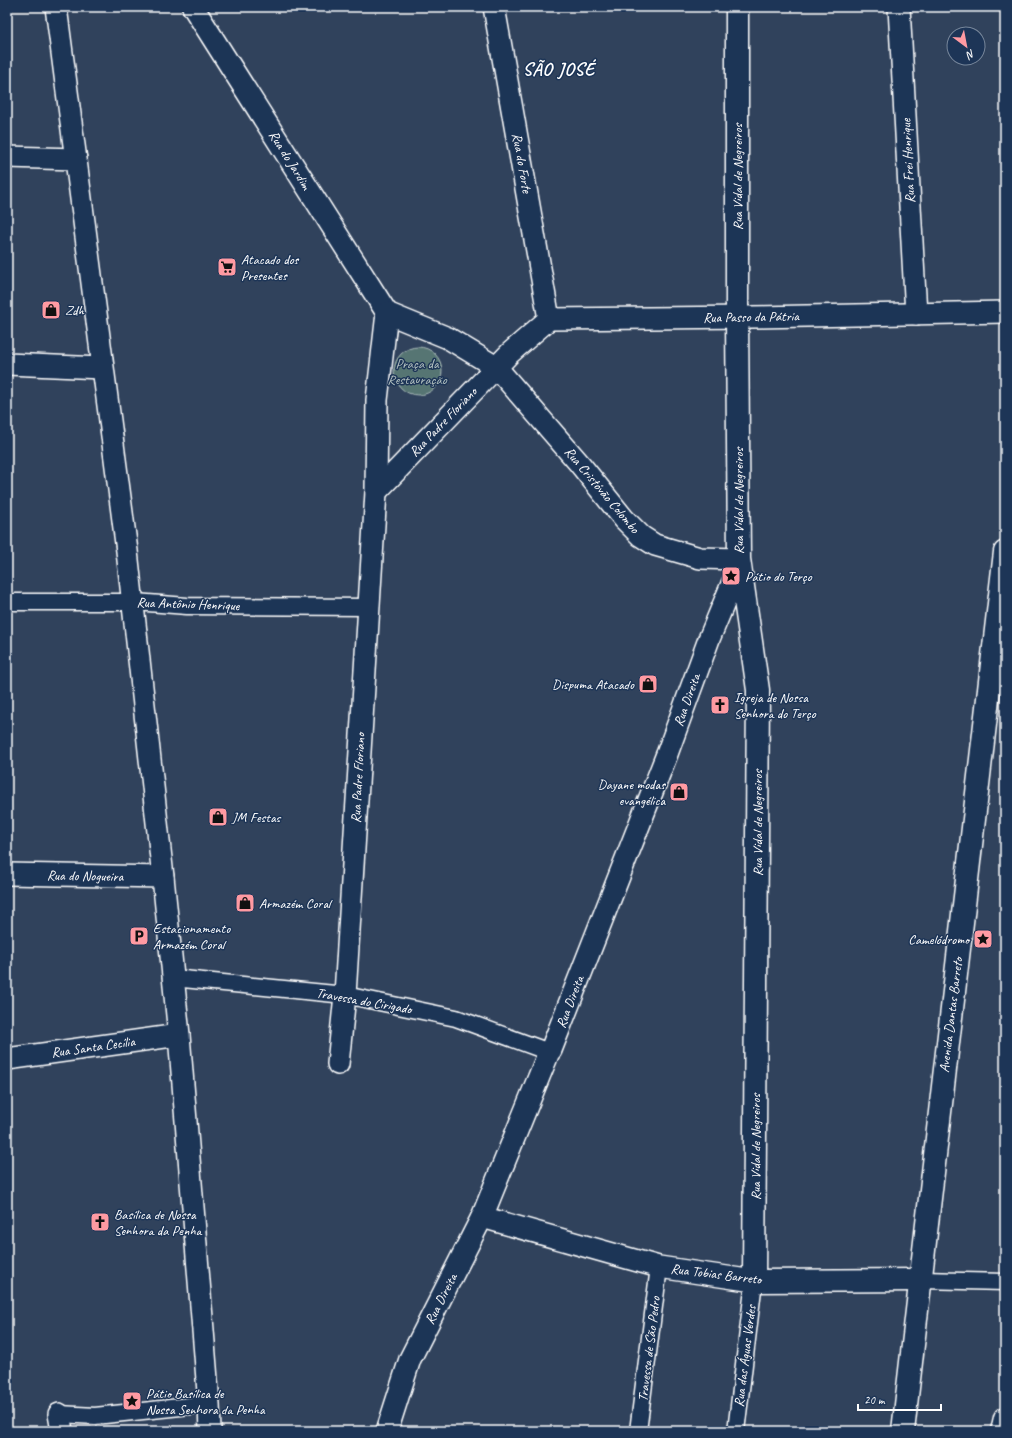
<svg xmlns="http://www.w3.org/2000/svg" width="1012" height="1438" viewBox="0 0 1012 1438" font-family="Caveat,sans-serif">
	<rect width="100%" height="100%" fill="#30425c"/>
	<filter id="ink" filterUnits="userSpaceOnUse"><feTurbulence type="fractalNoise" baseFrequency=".025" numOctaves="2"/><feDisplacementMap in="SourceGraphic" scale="8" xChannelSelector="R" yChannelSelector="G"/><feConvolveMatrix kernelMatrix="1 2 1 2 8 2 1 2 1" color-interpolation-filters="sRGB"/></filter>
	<g filter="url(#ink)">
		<g fill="#567573" stroke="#aabab9">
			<circle cx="418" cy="371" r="24"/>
			<polygon points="171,1426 176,1427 181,1431 134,1431"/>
		</g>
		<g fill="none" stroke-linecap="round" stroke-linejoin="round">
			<g stroke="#fff" stroke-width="19">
				<g id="pedestrian">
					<polyline points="7,602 135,602 187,606 369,607"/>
					<polyline points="173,978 345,995 456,1018 549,1052"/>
					<polyline points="921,1280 1005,1282"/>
					<polyline points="59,1414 95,1416 209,1404"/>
					<polyline points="638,1431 659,1267"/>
					<polyline points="736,1431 754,1281"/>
				</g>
			</g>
			<g stroke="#fff" stroke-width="24">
				<g id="minor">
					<polyline points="56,7 127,551 163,877 179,1035 209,1404 210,1431"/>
					<polyline points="193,7 387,313"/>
					<polyline points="494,7 549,319"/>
					<polyline points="899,7 916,314"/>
					<polyline points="7,157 76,159"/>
					<polyline points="387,313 448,338 496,367 579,463 624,519 641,536 655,545 700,558 739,559"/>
					<polyline points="7,364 102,368"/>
					<polyline points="376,492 510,353 549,319 751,317 1005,312"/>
					<polyline points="7,874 163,877"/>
					<polyline points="7,1059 179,1035"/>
					<polyline points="338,1064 345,995 376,492 377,400 387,313"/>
					<polyline points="482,1217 659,1267 754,1281"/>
					<polyline points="59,1414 62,1431"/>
					<polyline points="387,1431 410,1359 482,1217 549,1052 551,1050 667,754 709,639 739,567"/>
				</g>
			</g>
			<g stroke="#fff" stroke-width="25">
				<polyline id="tertiary" points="737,7 737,317 739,559 758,690 754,1281 921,1280"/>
			</g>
			<g stroke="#fff" stroke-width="25">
				<g id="secondary">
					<polyline points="903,1431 1005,552"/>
					<polyline points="1002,1431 1005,1418"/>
				</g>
			</g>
			<use href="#pedestrian" stroke="#1d3557" stroke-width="16"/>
			<use href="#minor" stroke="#1d3557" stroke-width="21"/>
			<use href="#tertiary" stroke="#1d3557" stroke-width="22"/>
			<use href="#secondary" stroke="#1d3557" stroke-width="22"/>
		</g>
	</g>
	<defs>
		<g id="supermarket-square" transform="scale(1)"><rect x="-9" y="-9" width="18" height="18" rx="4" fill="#ff9aa2" stroke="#1d3557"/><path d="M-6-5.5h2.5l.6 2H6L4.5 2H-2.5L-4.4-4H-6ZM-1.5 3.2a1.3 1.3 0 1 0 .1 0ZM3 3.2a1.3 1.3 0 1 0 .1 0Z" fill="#111"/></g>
		<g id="shop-square" transform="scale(1)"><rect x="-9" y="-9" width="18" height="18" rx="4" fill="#ff9aa2" stroke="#1d3557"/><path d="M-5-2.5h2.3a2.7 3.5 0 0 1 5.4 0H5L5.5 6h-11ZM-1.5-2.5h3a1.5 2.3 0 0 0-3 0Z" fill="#111"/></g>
		<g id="sight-square" transform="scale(1)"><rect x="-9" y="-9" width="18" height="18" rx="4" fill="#ff9aa2" stroke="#1d3557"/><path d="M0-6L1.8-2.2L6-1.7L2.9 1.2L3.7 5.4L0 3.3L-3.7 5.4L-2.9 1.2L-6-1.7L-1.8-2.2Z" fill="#111"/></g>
		<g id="church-square" transform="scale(1)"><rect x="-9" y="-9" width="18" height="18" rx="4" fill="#ff9aa2" stroke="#1d3557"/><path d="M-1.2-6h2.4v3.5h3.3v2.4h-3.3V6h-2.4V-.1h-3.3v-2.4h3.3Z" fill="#111"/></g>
		<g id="parking-square" transform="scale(1)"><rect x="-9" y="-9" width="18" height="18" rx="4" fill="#ff9aa2" stroke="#1d3557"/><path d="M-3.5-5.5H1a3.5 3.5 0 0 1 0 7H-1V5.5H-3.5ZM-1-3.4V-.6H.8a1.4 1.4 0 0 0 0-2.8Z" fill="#111"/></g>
	</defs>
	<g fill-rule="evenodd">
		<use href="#supermarket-square" x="227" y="267"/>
		<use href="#shop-square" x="51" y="310"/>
		<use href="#sight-square" x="731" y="576"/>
		<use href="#shop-square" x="648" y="684"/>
		<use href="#church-square" x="720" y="705"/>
		<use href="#shop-square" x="679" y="792"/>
		<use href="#shop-square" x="218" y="817"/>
		<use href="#shop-square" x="245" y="903"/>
		<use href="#parking-square" x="139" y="936"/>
		<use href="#sight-square" x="983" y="939"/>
		<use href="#church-square" x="100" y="1222"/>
		<use href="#sight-square" x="132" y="1401"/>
	</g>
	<g text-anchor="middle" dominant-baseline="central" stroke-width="3" stroke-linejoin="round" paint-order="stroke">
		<g font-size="14" fill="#fff" stroke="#1d3557">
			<text transform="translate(290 160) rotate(58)">Rua do Jardim</text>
			<text transform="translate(908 161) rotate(-93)">Rua Frei Henrique</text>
			<text transform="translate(522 163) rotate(80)">Rua do Forte</text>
			<text transform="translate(737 177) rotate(-90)">Rua Vidal de Negreiros</text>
			<text transform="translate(751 317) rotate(-1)">Rua Passo da Pátria</text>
			<text transform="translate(443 422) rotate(-46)">Rua Padre Floriano</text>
			<text transform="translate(602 490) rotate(50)">Rua Cristóvão Colombo</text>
			<text transform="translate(738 501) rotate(-90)">Rua Vidal de Negreiros</text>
			<text transform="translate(188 604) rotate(2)">Rua Antônio Henrique</text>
			<text transform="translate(687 700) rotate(-70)">Rua Direita</text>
			<text transform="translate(358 778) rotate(-87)">Rua Padre Floriano</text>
			<text transform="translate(757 823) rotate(-90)">Rua Vidal de Negreiros</text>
			<text transform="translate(85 876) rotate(1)">Rua do Nogueira</text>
			<text transform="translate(364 1001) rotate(10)">Travessa do Cirigado</text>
			<text transform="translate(570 1002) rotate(-69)">Rua Direita</text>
			<text transform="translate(951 1015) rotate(-83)">Avenida Dantas Barreto</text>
			<text transform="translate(93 1047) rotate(-8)">Rua Santa Cecília</text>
			<text transform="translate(755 1147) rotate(-90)">Rua Vidal de Negreiros</text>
			<text transform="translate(716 1274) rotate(7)">Rua Tobias Barreto</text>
			<text transform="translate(441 1299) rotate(-63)">Rua Direita</text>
			<text transform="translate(649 1349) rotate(-83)">Travessa de São Pedro</text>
			<text transform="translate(745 1356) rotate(-83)">Rua das Águas Verdes</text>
		</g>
		<g font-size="14" fill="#fff" stroke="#1d3557" text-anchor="start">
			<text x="241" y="259">Atacado dos<tspan x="241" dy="16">Presentes</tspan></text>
			<text x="65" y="310">Zdh</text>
			<text x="745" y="576">Pátio do Terço</text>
			<text x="634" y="684" text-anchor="end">Dispuma Atacado</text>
			<text x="734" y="697">Igreja de Nossa<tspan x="734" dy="16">Senhora do Terço</tspan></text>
			<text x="665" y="784" text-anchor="end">Dayane modas<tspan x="665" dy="16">evangélica</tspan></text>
			<text x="232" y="817">JM Festas</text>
			<text x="259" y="903">Armazém Coral</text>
			<text x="153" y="928">Estacionamento<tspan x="153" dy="16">Armazém Coral</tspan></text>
			<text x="969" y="939" text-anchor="end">Camelódromo</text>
			<text x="114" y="1214">Basílica de Nossa<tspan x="114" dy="16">Senhora da Penha</tspan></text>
			<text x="146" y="1393">Pátio Basílica de<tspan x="146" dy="16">Nossa Senhora da Penha</tspan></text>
		</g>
		<g font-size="14" fill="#b3c1c0" stroke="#1d3557">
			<text x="417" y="363">Praça da<tspan x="417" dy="16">Restauração</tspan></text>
		</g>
		<g font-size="18" font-weight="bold" letter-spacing="1" fill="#fff" stroke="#1d3557">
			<text x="559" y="69">SÃO JOSÉ</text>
		</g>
	</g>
	<rect width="1012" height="1438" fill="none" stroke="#1d3557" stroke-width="24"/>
	<rect x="12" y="12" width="988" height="1414" fill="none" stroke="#fff" stroke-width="1.5" filter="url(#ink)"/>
	<g transform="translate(966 46) rotate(148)"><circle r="19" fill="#1d3557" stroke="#77869a"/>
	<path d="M0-3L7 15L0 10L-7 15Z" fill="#ff9aa2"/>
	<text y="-6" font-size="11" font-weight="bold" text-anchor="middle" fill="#ffffff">N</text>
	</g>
	<path d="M858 1404v6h83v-6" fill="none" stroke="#ffffff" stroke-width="2"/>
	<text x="864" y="1404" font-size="12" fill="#ffffff" stroke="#1d3557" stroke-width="3" paint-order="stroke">20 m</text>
</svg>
